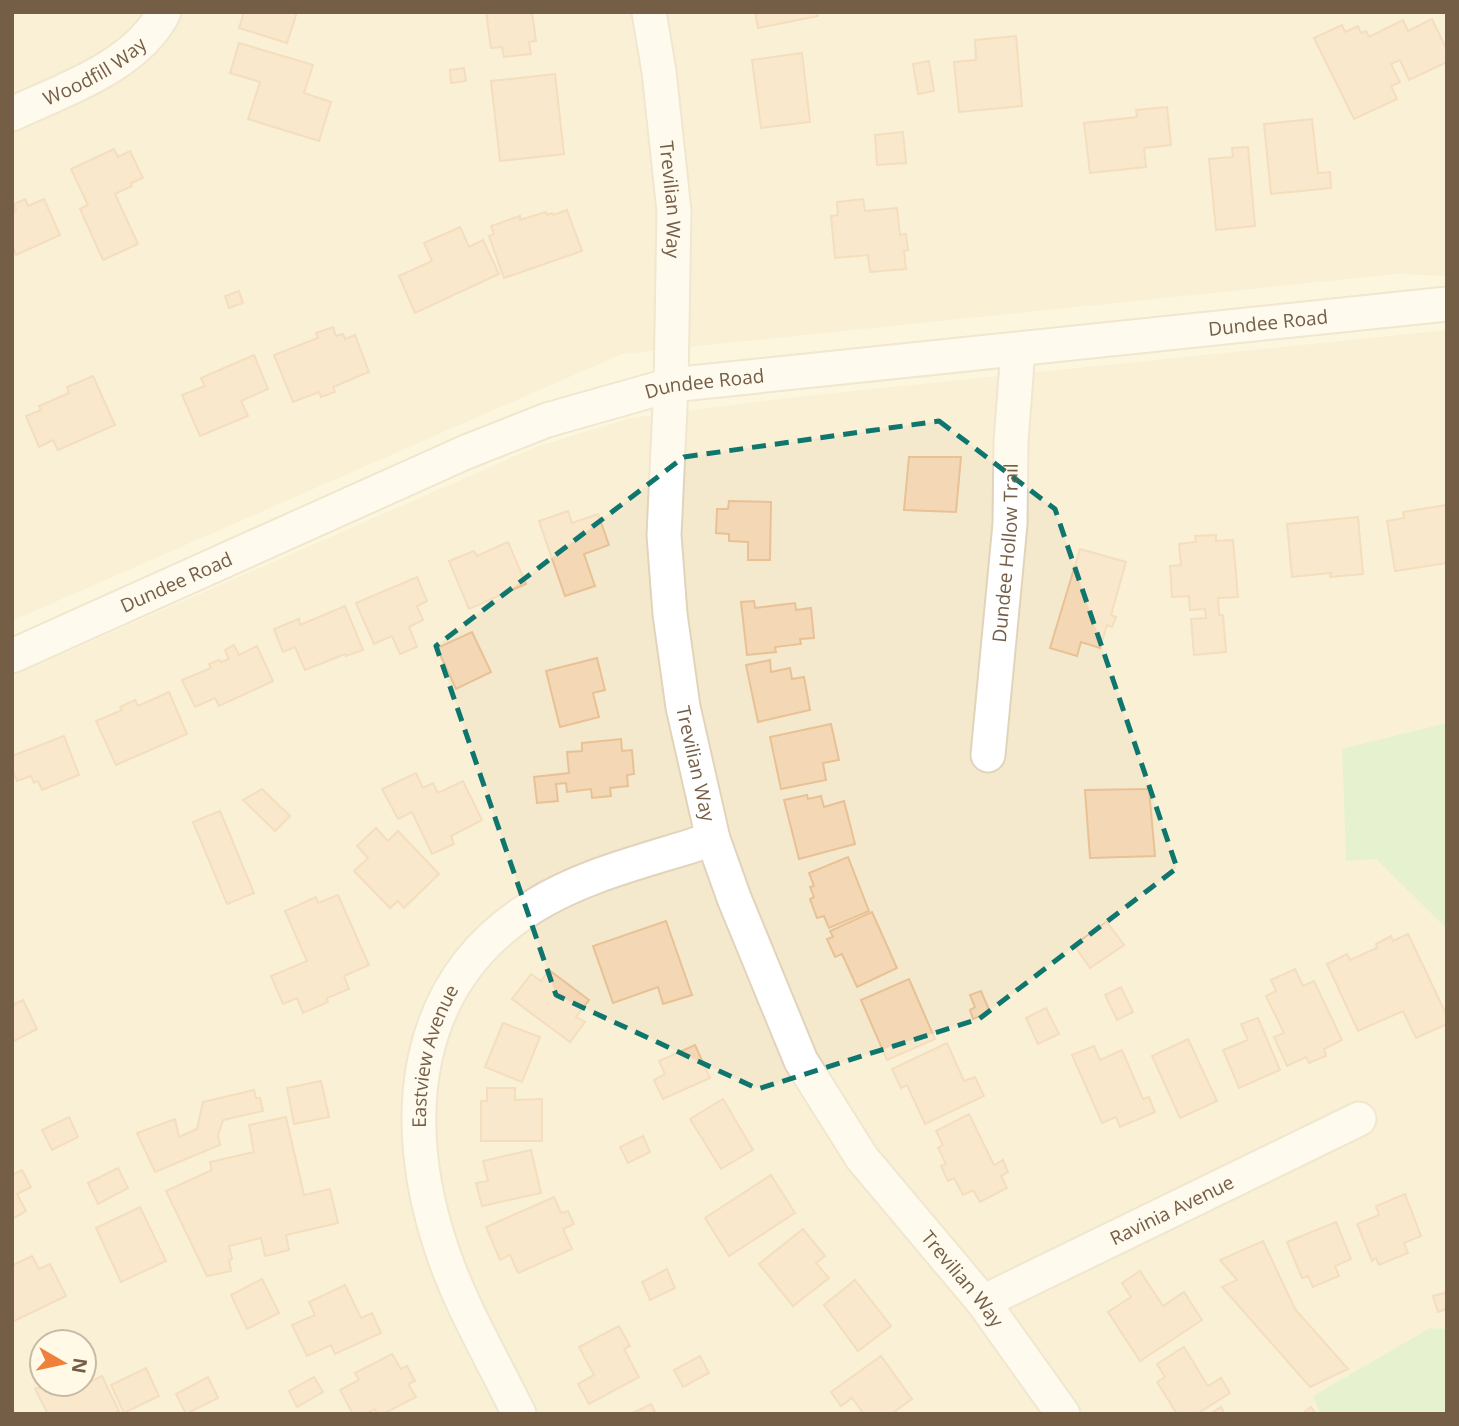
<svg xmlns="http://www.w3.org/2000/svg" width="1459" height="1426" viewBox="0 0 1459 1426" font-family="'Open Sans',sans-serif">
	<rect width="100%" height="100%" fill="#fdf6df"/>
	<g fill="#f5e9cd" fill-rule="evenodd">
		<polygon points="12,12 1447,12 1447,276 1397,274 622,354 12,621"/>
		<path d="M1447,330V723L1342,750L1346,861L1376,859L1447,927V1329L1430,1328L1313,1396L1320,1414H12V676L538,446L631,418L804,396ZM42,1342H84V1384H42Z"/>
	</g>
	<g fill="#c9ebbd">
		<polygon points="1447,723 1447,929 1376,859 1346,861 1342,749"/>
		<polygon points="1430,1328 1447,1329 1447,1414 1320,1414 1313,1396"/>
	</g>
	<g fill="#f4d8b5" stroke="#e8c195" stroke-width="2">
		<polygon points="244,12 297,12 287,43 239,28"/>
		<polygon points="486,12 532,12 536,41 529,42 531,54 504,57 502,47 491,48"/>
		<polygon points="755,12 817,12 818,16 758,28"/>
		<polygon points="1432,19 1447,50 1447,62 1409,80 1400,60 1391,64 1400,82 1391,86 1397,99 1354,119 1314,38 1342,25 1345,32 1358,26 1361,33 1366,31 1369,37 1403,20 1408,31"/>
		<polygon points="1016,36 1022,106 959,112 954,62 976,60 975,40"/>
		<polygon points="239,43 313,65 304,93 331,102 319,141 248,119 260,82 230,73"/>
		<polygon points="802,53 810,122 761,128 752,60"/>
		<polygon points="929,61 934,91 918,94 913,64"/>
		<polygon points="464,68 466,81 451,83 450,70"/>
		<polygon points="555,74 564,154 500,161 491,81"/>
		<polygon points="1167,107 1171,145 1144,148 1146,167 1090,173 1084,123 1137,117 1136,110"/>
		<polygon points="1312,119 1318,173 1330,172 1331,188 1271,194 1264,124"/>
		<polygon points="903,132 906,163 877,165 875,135"/>
		<polygon points="1248,147 1255,226 1216,230 1209,159 1233,157 1232,148"/>
		<polygon points="114,149 118,157 130,151 143,178 131,183 132,186 115,194 138,244 103,260 80,209 88,205 71,169"/>
		<polygon points="25,199 28,206 44,199 60,235 16,255 12,245 12,213 16,211 14,204"/>
		<polygon points="863,199 865,211 897,208 900,235 906,234 908,250 904,251 906,269 870,272 868,255 835,258 831,216 838,215 837,202"/>
		<polygon points="567,210 582,251 504,278 489,236 494,234 491,226 520,216 520,220 546,212 547,215 552,213 553,215"/>
		<polygon points="460,227 469,247 483,240 499,274 415,313 399,276 432,261 424,243"/>
		<polygon points="239,291 243,303 229,308 225,296"/>
		<polygon points="333,327 336,336 343,334 345,339 355,335 369,372 333,387 335,392 321,397 319,392 293,402 274,355 318,338 316,333"/>
		<polygon points="254,355 268,389 241,401 248,416 200,436 182,395 205,386 201,378"/>
		<polygon points="93,376 115,425 58,450 53,440 39,447 26,416 41,410 39,406 69,393 67,387"/>
		<polygon points="909,457 961,457 956,512 904,510"/>
		<polygon points="729,501 771,502 770,560 748,560 748,542 729,541 729,534 716,533 717,509 728,509"/>
		<polygon points="1447,505 1447,563 1395,571 1387,521 1404,518 1403,512"/>
		<polygon points="568,511 572,523 598,514 609,545 584,554 595,586 565,596 539,521"/>
		<polygon points="1358,517 1363,574 1330,577 1331,573 1292,577 1287,524"/>
		<polygon points="1216,535 1216,541 1233,540 1238,597 1218,598 1219,615 1223,615 1226,652 1194,655 1191,619 1206,618 1205,609 1190,610 1189,596 1172,597 1170,566 1181,565 1179,544 1196,542 1195,536"/>
		<polygon points="508,542 526,584 469,609 449,561 474,551 477,556"/>
		<polygon points="1080,549 1126,562 1111,615 1116,617 1112,627 1107,625 1100,648 1081,642 1077,656 1050,648"/>
		<polygon points="417,577 427,601 417,606 423,620 409,627 417,647 400,654 392,636 374,644 356,603"/>
		<polygon points="754,601 755,608 795,603 796,610 811,608 814,638 800,639 801,644 775,647 776,652 747,655 741,602"/>
		<polygon points="345,606 363,650 346,656 345,654 305,670 295,647 283,652 274,629 299,619 300,625"/>
		<polygon points="472,632 491,672 456,689 437,648"/>
		<polygon points="234,645 239,655 257,646 273,681 219,706 215,698 195,707 182,680 211,668 209,664 219,660 221,662 229,659 225,650"/>
		<polygon points="597,658 605,690 593,693 599,717 560,727 546,671"/>
		<polygon points="770,660 771,672 790,668 792,679 804,677 810,710 758,722 746,665"/>
		<polygon points="169,692 187,734 116,765 96,721 122,710 120,707 135,700 138,706"/>
		<polygon points="831,724 839,760 823,763 826,780 781,789 770,737"/>
		<polygon points="64,736 79,775 42,790 38,781 34,783 31,776 17,781 12,770 12,756"/>
		<polygon points="621,739 622,751 632,750 634,774 627,775 628,786 610,788 611,796 592,798 591,789 567,792 566,783 556,784 558,801 537,803 534,777 569,773 567,752 582,751 582,743"/>
		<polygon points="416,773 423,788 433,783 438,793 463,781 482,820 451,836 454,844 432,854 412,812 398,819 382,789"/>
		<polygon points="262,789 290,816 275,831 243,800"/>
		<polygon points="1149,789 1155,856 1090,858 1085,790"/>
		<polygon points="807,795 808,799 821,796 824,807 844,801 855,844 799,859 784,800"/>
		<polygon points="220,811 254,893 227,904 193,822"/>
		<polygon points="376,828 388,841 398,831 439,874 404,908 398,901 390,908 354,871 368,858 357,846"/>
		<polygon points="848,857 869,911 829,928 824,916 817,918 810,899 814,897 810,887 814,886 809,873"/>
		<polygon points="338,895 369,965 344,976 349,989 327,998 328,1002 303,1013 297,998 283,1004 271,976 307,961 285,911 316,897 318,903"/>
		<polygon points="872,912 897,968 857,987 842,954 835,957 827,939 833,937 830,931"/>
		<polygon points="666,921 692,995 663,1004 658,987 613,1003 593,946"/>
		<polygon points="1107,922 1124,945 1090,968 1074,945"/>
		<polygon points="1408,934 1447,1016 1447,1024 1416,1038 1403,1011 1358,1031 1327,964 1347,954 1350,960 1377,948 1376,944 1391,936 1393,941"/>
		<polygon points="1295,969 1303,986 1314,981 1342,1040 1324,1049 1326,1056 1309,1063 1306,1057 1287,1066 1274,1037 1284,1033 1266,996 1276,991 1271,980"/>
		<polygon points="549,970 589,1000 576,1017 585,1022 570,1042 512,999 531,974 541,981"/>
		<polygon points="909,979 935,1039 887,1060 861,1000"/>
		<polygon points="1121,987 1133,1012 1117,1020 1105,995"/>
		<polygon points="981,991 990,1012 973,1019 970,1010 975,1007 970,995"/>
		<polygon points="23,1000 37,1029 12,1042 12,1005"/>
		<polygon points="1046,1008 1059,1034 1038,1044 1026,1018"/>
		<polygon points="1258,1018 1280,1070 1239,1088 1223,1050 1248,1040 1241,1024"/>
		<polygon points="503,1023 540,1037 522,1082 485,1067"/>
		<polygon points="1188,1039 1217,1101 1180,1118 1152,1056"/>
		<polygon points="947,1043 964,1081 975,1077 984,1096 925,1124 907,1085 901,1088 892,1069"/>
		<polygon points="695,1045 710,1078 663,1099 654,1080 665,1074 659,1061"/>
		<polygon points="1094,1046 1100,1060 1122,1050 1143,1099 1149,1097 1155,1112 1120,1127 1116,1117 1102,1123 1072,1055"/>
		<polygon points="321,1081 329,1117 294,1124 287,1088"/>
		<polygon points="487,1088 515,1088 515,1100 542,1099 542,1141 481,1141 481,1101 487,1101"/>
		<polygon points="254,1090 256,1098 260,1098 263,1111 223,1120 218,1135 220,1145 155,1172 137,1133 175,1119 179,1137 197,1129 203,1102"/>
		<polygon points="723,1099 753,1150 721,1169 690,1119"/>
		<polygon points="969,1114 994,1165 1003,1160 1008,1172 1001,1176 1007,1188 980,1202 973,1190 963,1195 954,1178 948,1181 941,1166 946,1164 938,1148 943,1145 936,1131"/>
		<polygon points="69,1117 78,1137 52,1150 42,1130"/>
		<polygon points="286,1117 304,1195 330,1189 338,1223 286,1235 289,1250 265,1256 261,1238 229,1246 232,1259 229,1260 231,1271 207,1276 166,1191 212,1170 210,1162 254,1152 249,1125"/>
		<polygon points="643,1136 650,1152 628,1163 620,1147"/>
		<polygon points="531,1150 541,1193 482,1206 476,1183 488,1181 483,1161"/>
		<polygon points="118,1168 128,1188 98,1204 88,1183"/>
		<polygon points="22,1170 31,1187 17,1194 26,1211 12,1219 12,1175"/>
		<polygon points="771,1175 795,1213 729,1256 705,1218"/>
		<polygon points="1405,1194 1421,1236 1404,1243 1408,1253 1379,1265 1376,1258 1372,1261 1357,1224 1379,1215 1376,1206"/>
		<polygon points="554,1197 561,1213 568,1211 574,1224 563,1229 572,1249 518,1273 510,1255 500,1260 486,1227"/>
		<polygon points="140,1207 166,1261 121,1282 96,1228"/>
		<polygon points="1336,1222 1351,1259 1335,1266 1339,1276 1313,1287 1308,1276 1302,1278 1287,1242"/>
		<polygon points="803,1229 825,1256 816,1263 829,1278 793,1306 759,1264"/>
		<polygon points="1263,1241 1295,1309 1348,1369 1310,1387 1222,1287 1237,1280 1220,1260"/>
		<polygon points="32,1256 39,1269 50,1264 66,1296 12,1322 12,1263 13,1265"/>
		<polygon points="667,1269 675,1288 650,1300 642,1282"/>
		<polygon points="1140,1271 1163,1306 1184,1292 1202,1320 1140,1361 1108,1312 1131,1297 1122,1283"/>
		<polygon points="262,1279 279,1313 247,1329 231,1295"/>
		<polygon points="855,1280 891,1326 858,1351 824,1305"/>
		<polygon points="345,1285 361,1318 372,1313 381,1333 335,1354 331,1345 307,1356 292,1325 315,1315 309,1302"/>
		<polygon points="1447,1292 1447,1309 1438,1312 1433,1296"/>
		<polygon points="619,1326 630,1346 624,1349 639,1377 589,1404 578,1384 594,1375 579,1347"/>
		<polygon points="1184,1347 1208,1386 1221,1378 1230,1393 1197,1414 1177,1414 1157,1382 1165,1377 1157,1364"/>
		<polygon points="392,1354 401,1369 407,1366 415,1381 408,1384 416,1397 383,1414 377,1414 375,1409 365,1414 353,1414 340,1390 359,1380 355,1373"/>
		<polygon points="700,1356 709,1373 683,1387 674,1370"/>
		<polygon points="881,1356 912,1399 891,1414 864,1414 852,1398 841,1406 831,1392"/>
		<polygon points="146,1368 159,1396 124,1413 111,1385"/>
		<polygon points="102,1376 119,1411 112,1414 48,1414 35,1389 45,1384 84,1384 84,1381 85,1384"/>
		<polygon points="208,1377 218,1398 186,1414 176,1394"/>
		<polygon points="314,1377 323,1392 297,1407 289,1391"/>
		<polygon points="651,1404 656,1414 631,1414"/>
		<polygon points="1221,1407 1225,1414 1210,1414"/>
		<polygon points="1311,1407 1316,1414 1302,1414"/>
	</g>
	<g fill="none" stroke-linecap="round" stroke-linejoin="round">
		<g stroke="#e2d3bb" stroke-width="37">
			<g id="street">
				<path id="s1" d="M649,12L659,72L674,211L671,385L664,535L670,614L683,707L713,839L734,898L801,1061L862,1158L983,1302L1063,1414"/>
				<path id="s2" d="M12,114C63,90 137,66 164,12"/>
				<path id="s3" d="M12,656L466,452L547,420L671,385L1447,304"/>
				<path id="s4" d="M988,755L1010,524L1011,441L1018,350"/>
				<path id="s5" d="M983,1302L1359,1119"/>
				<path id="s6" d="M519,1414C493,1360 461,1307 442,1250C399,1123 409,982 534,906C587,873 653,859 713,839"/>
			</g>
		</g>
		<use href="#street" stroke="#fff" stroke-width="33"/>
	</g>
	<path d="M0 0H1459V1426H0ZM939,421L1055,509L1177,868L979,1019L758,1089L556,995L436,646L684,457Z" fill="#fdf6df" fill-opacity=".55" fill-rule="evenodd"/>
	<path fill="none" stroke="#0f766e" stroke-width="5" stroke-dasharray="14 9" stroke-linejoin="round" d="M939,421L1055,509L1177,868L979,1019L758,1089L556,995L436,646L684,457Z"/>
	<g text-anchor="middle" dominant-baseline="central" stroke-width="5" stroke-linejoin="round" paint-order="stroke">
		<g font-size="19" fill="#755e46" stroke="#fff9e6">
			<text stroke="none"><textPath href="#s2" startOffset="93">Woodfill Way</textPath></text>
			<text stroke="none"><textPath href="#s1" startOffset="189">Trevilian Way</textPath></text>
			<text stroke="none"><textPath href="#s3" startOffset="1314">Dundee Road</textPath></text>
			<text stroke="none"><textPath href="#s3" startOffset="747">Dundee Road</textPath></text>
			<text stroke="none"><textPath href="#s4" startOffset="203">Dundee Hollow Trail</textPath></text>
			<text stroke="none"><textPath href="#s3" startOffset="180">Dundee Road</textPath></text>
			<text stroke="none"><textPath href="#s1" startOffset="756">Trevilian Way</textPath></text>
			<text stroke="none"><textPath href="#s6" startOffset="380">Eastview Avenue</textPath></text>
			<text stroke="none"><textPath href="#s5" startOffset="210">Ravinia Avenue</textPath></text>
			<text stroke="none"><textPath href="#s1" startOffset="1344">Trevilian Way</textPath></text>
		</g>
	</g>
	<rect width="1459" height="1426" fill="none" stroke="#755e46" stroke-width="28"/>
	<g transform="translate(63 1363) rotate(99)"><circle r="33" fill="#fff9e6" stroke="#c8bba6" stroke-width="2"/>
	<path d="M0-5L12 26L0 18L-12 26Z" fill="#ef803c"/>
	<text y="-10" font-size="19" font-weight="bold" text-anchor="middle" fill="#755e46">N</text>
	</g>
</svg>
